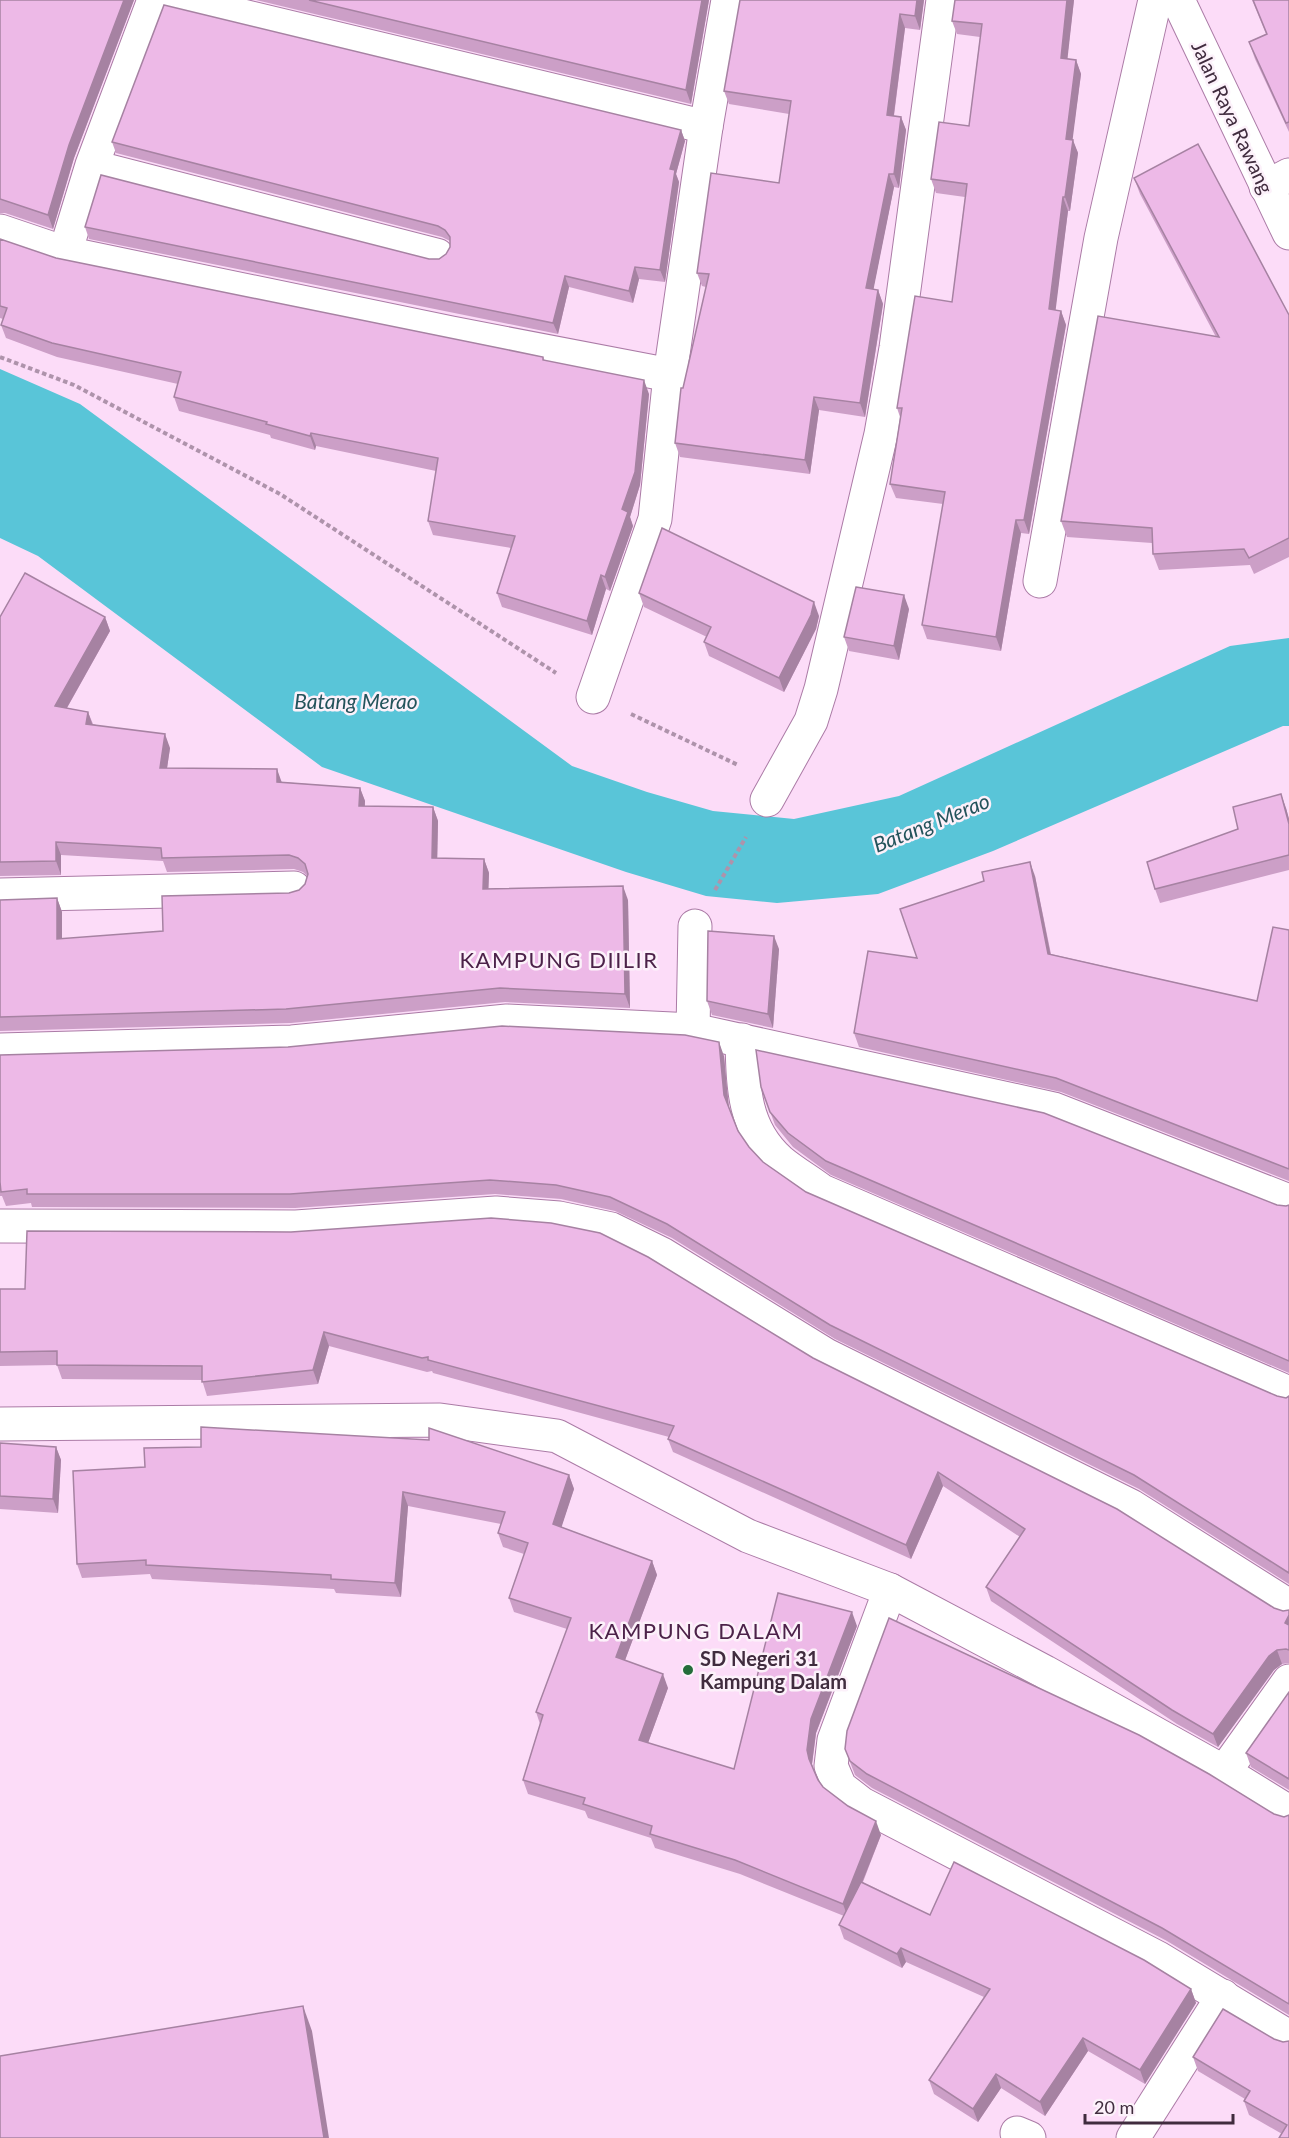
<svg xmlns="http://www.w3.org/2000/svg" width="1289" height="2138" viewBox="0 0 1289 2138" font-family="Lato,sans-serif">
	<rect width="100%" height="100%" fill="#fcdcf8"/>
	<polygon fill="#59c5d8" points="0,369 80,404 572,766 647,792 713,811 794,819 899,796 1230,646 1289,638 1289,726 1283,726 993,851 878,894 777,903 706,896 626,872 322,767 38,556 0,538"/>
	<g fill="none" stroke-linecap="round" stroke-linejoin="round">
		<g stroke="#ab7ba6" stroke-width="32">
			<polyline id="lane" points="92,165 438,254"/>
		</g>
		<g stroke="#ab7ba6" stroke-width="35">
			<g id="street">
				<polyline points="176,0 706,127"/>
				<polyline points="1266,187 1289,175"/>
				<polyline points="0,231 65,253 451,333 670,375"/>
				<polyline points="65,253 92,165 154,0"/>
				<polyline points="1040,581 1101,238 1155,0"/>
				<polyline points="593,697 655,519 670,375 706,127 728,0"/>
				<polyline points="767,800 811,721 821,689 881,434 896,348 943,0"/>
				<polyline points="0,895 294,888"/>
				<polyline points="693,1030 695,926"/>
				<path d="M742,1040C743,1086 743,1128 780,1161C793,1172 809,1181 822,1191L1289,1393"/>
				<polyline points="0,1050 292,1042 507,1021 693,1030 1054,1109 1289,1201"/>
				<polyline points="0,1226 296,1227 496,1213 559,1218 611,1229 662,1254 826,1355 1131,1506 1289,1606"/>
				<polyline points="890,1590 834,1740 831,1766 840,1787 862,1804 1158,1958 1289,2037"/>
				<polyline points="1224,1772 1289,1812"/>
				<polyline points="1017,2133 1029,2138"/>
				<polyline points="1133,2138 1223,1996"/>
			</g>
		</g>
		<g stroke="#ab7ba6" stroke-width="35">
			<g id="secondary">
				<polyline points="1178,0 1289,233"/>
				<polyline points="0,1424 440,1420 557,1436 748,1536 890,1590 1045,1672 1224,1772 1289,1681"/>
			</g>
		</g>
		<g stroke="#ae93ab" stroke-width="4" stroke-dasharray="4.5 3" stroke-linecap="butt">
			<polyline points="0,357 74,385 280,494 556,673"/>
			<polyline points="631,714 738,765"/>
			<polyline points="715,890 746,837"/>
		</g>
		<use href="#lane" stroke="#fff" stroke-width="30"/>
		<use href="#street" stroke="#fff" stroke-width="33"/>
		<use href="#secondary" stroke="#fff" stroke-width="33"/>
	</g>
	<g fill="#cc9fc7">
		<polygon points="0,0 134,0 74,158 53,229 5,213 0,213"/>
		<polygon points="256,0 709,0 691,104"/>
		<polygon points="924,0 920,30 905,28 894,116 901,117 906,130 899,188 894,187 873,289 878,290 883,304 865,417 819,410 810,474 680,457 675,443 683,388 706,287 702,286 697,273 779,183 789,114 729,104 724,91"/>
		<polygon points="1074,0 1067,59 1076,60 1081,74 1072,139 1078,153 1070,211 1068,211 1055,310 1061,311 1066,325 1029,534 1021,533 1001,651 927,639 922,625 943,504 896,498 890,484 900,417 897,408 952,302 965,197 936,193 931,179 969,126 980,37 957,34 952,21"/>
		<polygon points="1252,0 1289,0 1289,132 1255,59 1249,42 1266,34"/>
		<polygon points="681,130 685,141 676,174 679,182 665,282 639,279 633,303 569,287 558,334 89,239 85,227 429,259 439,259 446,254 450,247 450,241 442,237 116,153 112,142"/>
		<polygon points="1134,178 1289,315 1289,557 1254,574 1250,565 1159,570 1153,554 1152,543 1067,537 1061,521 1216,337 1140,194"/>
		<polygon points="0,239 56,258 543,357 545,361 649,394 640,485 630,517 633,526 610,591 606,589 592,635 502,607 497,593 511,548 433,535 428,521 436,471 316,446 315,450 271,438 270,435 179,411 174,397 178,384 57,357 6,338 1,325 3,319 0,318"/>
		<polygon points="639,593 819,616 816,629 784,692 709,656 704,642 707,637 644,607"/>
		<polygon points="909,609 899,660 849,651 844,637"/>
		<polygon points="0,617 105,617 110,631 67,708 88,712 93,724 170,748 167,768 282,782 360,788 365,801 365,806 433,807 438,821 437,858 484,859 489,873 488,889 628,900 630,1008 505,1002 291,1023 0,1031 0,900 57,898 62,912 62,939 163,931 299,890 305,884 307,876 303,872 294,869 167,872 163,861 61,855 61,875 0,876"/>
		<polygon points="1286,808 1289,819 1289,870 1160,903 1155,889 1238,829"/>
		<polygon points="1035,876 1051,954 1257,1001 1289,930 1289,1181 1061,1092 859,1047 854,1033 917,958"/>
		<polygon points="779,949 773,1028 712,1015 707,1001"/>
		<polygon points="0,1055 724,1056 729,1108 738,1131 749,1147 763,1162 806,1192 1277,1396 1286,1398 1289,1396 1289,1584 1139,1489 835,1339 672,1238 615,1211 561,1199 495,1194 295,1208 32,1207 31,1203 6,1206 2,1196 0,1196"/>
		<polygon points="761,1087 1277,1205 1286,1206 1289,1205 1289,1373 831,1175 793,1147 775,1125"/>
		<polygon points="0,1289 813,1358 1274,1608 1283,1611 1289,1610 1289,1663 1282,1664 1274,1670 1218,1747 1177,1724 991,1601 986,1587 1020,1537 943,1486 911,1559 673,1452 668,1439 669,1437 433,1373 432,1371 427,1372 329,1346 318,1384 207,1396 202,1380 62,1379 57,1365 0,1366"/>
		<polygon points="0,1443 56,1447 61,1460 58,1513 0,1509"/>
		<polygon points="73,1471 569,1475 574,1489 561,1527 652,1561 657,1575 625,1660 668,1688 648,1743 734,1769 857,1626 816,1733 812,1764 813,1770 818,1780 823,1787 881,1835 863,1882 930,1915 1191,1989 1196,2003 1145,2084 1088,2051 1045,2116 1001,2088 978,2122 934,2094 929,2080 984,1997 906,1962 902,1968 844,1939 839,1925 844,1916 740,1874 655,1848 651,1838 588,1818 585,1811 528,1794 523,1780 540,1724 536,1712 567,1629 514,1612 509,1598 524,1554 503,1547 498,1533 501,1524 408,1506 401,1597 336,1593 334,1589 152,1579 150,1574 82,1578 77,1564"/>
		<polygon points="1289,1692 1289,1790 1251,1767 1246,1753"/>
		<polygon points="845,1749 1274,1814 1284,1817 1289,1815 1289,2015 1167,1941 872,1788 855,1775"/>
		<polygon points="1274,2039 1283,2042 1289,2138 1249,2115 1244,2101 1245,2099 1198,2071 1193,2057"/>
	</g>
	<g fill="#a682a2">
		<polygon points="124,0 134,0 74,158 53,229 48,215 69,145"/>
		<polygon points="702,0 709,0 691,104 686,90"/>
		<polygon points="917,0 924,0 920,30 915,16"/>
		<polygon points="1067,0 1074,0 1066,72 1061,58"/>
		<polygon points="900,14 905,28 892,129 887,115"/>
		<polygon points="1076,60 1081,74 1071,152 1066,139"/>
		<polygon points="901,117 906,130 899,188 894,174"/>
		<polygon points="681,130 685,141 676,174 679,182 665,282 660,270 670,169"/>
		<polygon points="1073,140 1078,153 1070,211 1065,197"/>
		<polygon points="889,174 894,187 871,302 866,288"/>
		<polygon points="1063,197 1068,211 1054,323 1049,309"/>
		<polygon points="635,267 639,279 633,303 629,291"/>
		<polygon points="565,276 569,287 558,334 553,323"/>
		<polygon points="878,290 883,304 865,417 860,403"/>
		<polygon points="1061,311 1066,325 1029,534 1024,520"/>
		<polygon points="644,380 649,394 640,485 630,517 633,526 610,591 605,577 622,509"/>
		<polygon points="814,397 819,410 810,474 805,460"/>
		<polygon points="311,433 316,446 315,450 310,436"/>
		<polygon points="1016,520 1021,533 1001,651 996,637"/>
		<polygon points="601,575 606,589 592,635 587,621"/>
		<polygon points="904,595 909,609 899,660 894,646"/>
		<polygon points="814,602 819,616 816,629 784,692 779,678"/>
		<polygon points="105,617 110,631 60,720 55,706"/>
		<polygon points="88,712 93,726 86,724"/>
		<polygon points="165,734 170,748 165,782 160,768"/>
		<polygon points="277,769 282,783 277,782"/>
		<polygon points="360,788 365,801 364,820 359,806"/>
		<polygon points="1281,794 1286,808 1289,819 1289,824"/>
		<polygon points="433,807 438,821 437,872 432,858"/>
		<polygon points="56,842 61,855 61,875 56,861"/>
		<polygon points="484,859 489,873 488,903 483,889"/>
		<polygon points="1030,862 1035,876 1053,967 1048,954"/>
		<polygon points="623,886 628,900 630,1008 625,994"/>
		<polygon points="57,898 62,912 62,953 57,939"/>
		<polygon points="774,936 779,949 773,1028 768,1014"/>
		<polygon points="719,1042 724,1056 729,1109 724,1095"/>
		<polygon points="324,1332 329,1346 318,1384 313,1370"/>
		<polygon points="56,1447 61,1460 58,1513 53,1499"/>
		<polygon points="938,1472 943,1486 911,1559 906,1545"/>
		<polygon points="569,1475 574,1489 558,1538 553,1524"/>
		<polygon points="403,1492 408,1506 401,1597 395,1583"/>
		<polygon points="652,1561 657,1575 621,1671 616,1657"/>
		<polygon points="852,1612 857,1626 816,1733 812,1764 814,1773 809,1759 807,1750 811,1719"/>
		<polygon points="1289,1615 1289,1633 1285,1623"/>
		<polygon points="1277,1650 1282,1664 1274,1670 1218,1747 1213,1734 1269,1656"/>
		<polygon points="663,1674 668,1688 644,1754 639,1740"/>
		<polygon points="876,1821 881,1835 848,1918 843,1904"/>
		<polygon points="901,1948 906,1962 902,1968 897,1954"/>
		<polygon points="1191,1989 1196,2003 1145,2084 1140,2070"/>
		<polygon points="303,2006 312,2031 329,2138 324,2138"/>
		<polygon points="1083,2038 1088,2051 1045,2116 1040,2102"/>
		<polygon points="996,2074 1001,2088 978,2122 973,2109"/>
	</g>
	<g fill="#edb9e7" stroke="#a682a2" stroke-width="1.5">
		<polygon points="0,0 124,0 69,145 48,215 0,199"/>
		<polygon points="309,0 702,0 686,90"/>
		<polygon points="740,0 917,0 915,16 900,14 887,115 901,117 894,174 889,174 866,288 878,290 860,403 814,397 805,460 675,443 681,388 683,388 709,274 697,273 711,173 779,183 791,101 724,91"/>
		<polygon points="955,0 1067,0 1061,58 1076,60 1066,139 1073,140 1065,197 1063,197 1049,309 1061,311 1024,520 1016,520 996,637 922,625 945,492 890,484 902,408 897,408 915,296 952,302 967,184 931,179 939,122 969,126 982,24 952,21"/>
		<polygon points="1253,0 1289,0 1289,122 1286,123 1249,42 1267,34"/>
		<polygon points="164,5 681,130 670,169 675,170 660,270 635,267 629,291 565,276 553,323 85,227 101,175 429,259 439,259 446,254 450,247 450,237 445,230 438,226 112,142"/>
		<polygon points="1198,144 1289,315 1289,538 1249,558 1244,549 1153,554 1152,528 1061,521 1098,316 1219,337 1134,178"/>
		<polygon points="0,239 56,258 543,357 543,360 644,380 635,472 622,509 628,512 605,577 601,575 587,621 497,593 515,536 428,521 438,458 311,433 310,436 266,424 267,422 174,397 181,372 52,343 1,325 7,308 0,306"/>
		<polygon points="662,528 814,602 811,615 779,678 704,642 711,627 639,593"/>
		<polygon points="25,573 105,617 55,706 88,712 86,724 165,734 160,768 277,769 277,782 360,788 359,806 433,807 432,858 484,859 483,889 623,886 625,994 500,988 286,1009 0,1017 0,900 57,898 57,939 163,931 162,896 289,893 299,890 305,884 308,874 305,864 298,858 289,855 162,858 161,848 56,842 56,861 0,862 0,617"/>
		<polygon points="856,587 904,595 894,646 844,637"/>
		<polygon points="1281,794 1289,824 1289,855 1155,889 1147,862 1238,829 1233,807"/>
		<polygon points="1030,862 1048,954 1257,1001 1273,927 1289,930 1289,1169 1056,1078 854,1033 868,951 917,958 900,909 984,881 982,872"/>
		<polygon points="708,931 774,936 768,1014 707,1001"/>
		<polygon points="502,1026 685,1035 719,1042 724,1095 738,1131 749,1147 763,1162 806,1192 1277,1396 1286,1398 1289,1396 1289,1573 1134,1475 830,1325 667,1224 610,1197 556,1185 490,1180 290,1194 27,1194 27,1189 1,1192 0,1182 0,1055 288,1047"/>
		<polygon points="756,1050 1044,1113 1277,1205 1286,1206 1289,1205 1289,1361 826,1161 788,1133 770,1112 761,1087"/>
		<polygon points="491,1218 551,1223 600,1233 648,1257 813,1358 1117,1509 1274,1608 1283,1611 1289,1610 1289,1615 1285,1623 1289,1625 1289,1650 1286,1649 1277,1650 1269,1656 1213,1734 1172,1710 986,1587 1025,1529 938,1472 906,1545 668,1439 674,1426 428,1360 428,1357 422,1358 324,1332 313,1370 202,1382 202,1366 57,1365 57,1351 0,1352 0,1289 25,1289 27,1231 291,1232"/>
		<polygon points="201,1427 429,1440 429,1428 569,1475 553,1524 652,1561 616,1657 663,1674 639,1740 734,1769 778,1593 852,1612 811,1719 807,1750 809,1759 818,1780 823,1787 848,1806 876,1821 843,1904 735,1860 650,1834 652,1826 583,1804 585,1798 523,1780 543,1715 536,1712 571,1618 509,1598 528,1543 498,1533 505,1512 403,1492 395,1583 331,1579 331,1575 146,1565 146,1560 77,1564 73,1471 145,1467 144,1448 201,1447"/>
		<polygon points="0,1443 56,1447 53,1499 0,1496"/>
		<polygon points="889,1618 1139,1735 1209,1774 1274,1814 1284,1817 1289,1815 1289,2004 1162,1928 867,1774 850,1761 845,1749 847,1731"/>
		<polygon points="1289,1692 1289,1779 1246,1753"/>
		<polygon points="954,1862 1144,1960 1191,1989 1140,2070 1083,2038 1040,2102 996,2074 973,2109 929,2080 990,1989 901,1948 897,1954 839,1925 861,1882 930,1915"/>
		<polygon points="303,2006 324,2138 0,2138 0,2056"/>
		<polygon points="1223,2009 1274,2039 1283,2042 1289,2041 1289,2138 1279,2138 1287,2125 1244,2101 1250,2091 1193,2057"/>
	</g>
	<circle fill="#246d3a" stroke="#fcf1fa" stroke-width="2" cx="688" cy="1670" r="6"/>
	<g text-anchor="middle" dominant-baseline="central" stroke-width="5" stroke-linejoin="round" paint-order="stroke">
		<g font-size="20" fill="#402c3e" stroke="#fcf1fa">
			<text transform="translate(1233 117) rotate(65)">Jalan Raya Rawang</text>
		</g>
		<g font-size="20" font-weight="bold" fill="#402c3e" stroke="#fcf1fa" text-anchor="start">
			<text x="700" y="1658">SD Negeri 31<tspan x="700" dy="23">Kampung Dalam</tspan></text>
		</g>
		<g font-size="21" font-style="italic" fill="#23535b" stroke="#fcf1fa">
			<text x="356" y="700">Batang Merao</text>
			<text transform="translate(931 822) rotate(-22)">Batang Merao</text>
		</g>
		<g font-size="22" letter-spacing="1.5" fill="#4c2249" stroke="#fcf1fa">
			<text x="559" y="959">KAMPUNG DIILIR</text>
			<text x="696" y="1630">KAMPUNG DALAM</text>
		</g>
	</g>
	<path d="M1085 2114v9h148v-9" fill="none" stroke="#402c3e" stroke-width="3"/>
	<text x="1094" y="2114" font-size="18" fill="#402c3e" stroke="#fcf1fa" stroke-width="4.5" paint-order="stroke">20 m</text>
</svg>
